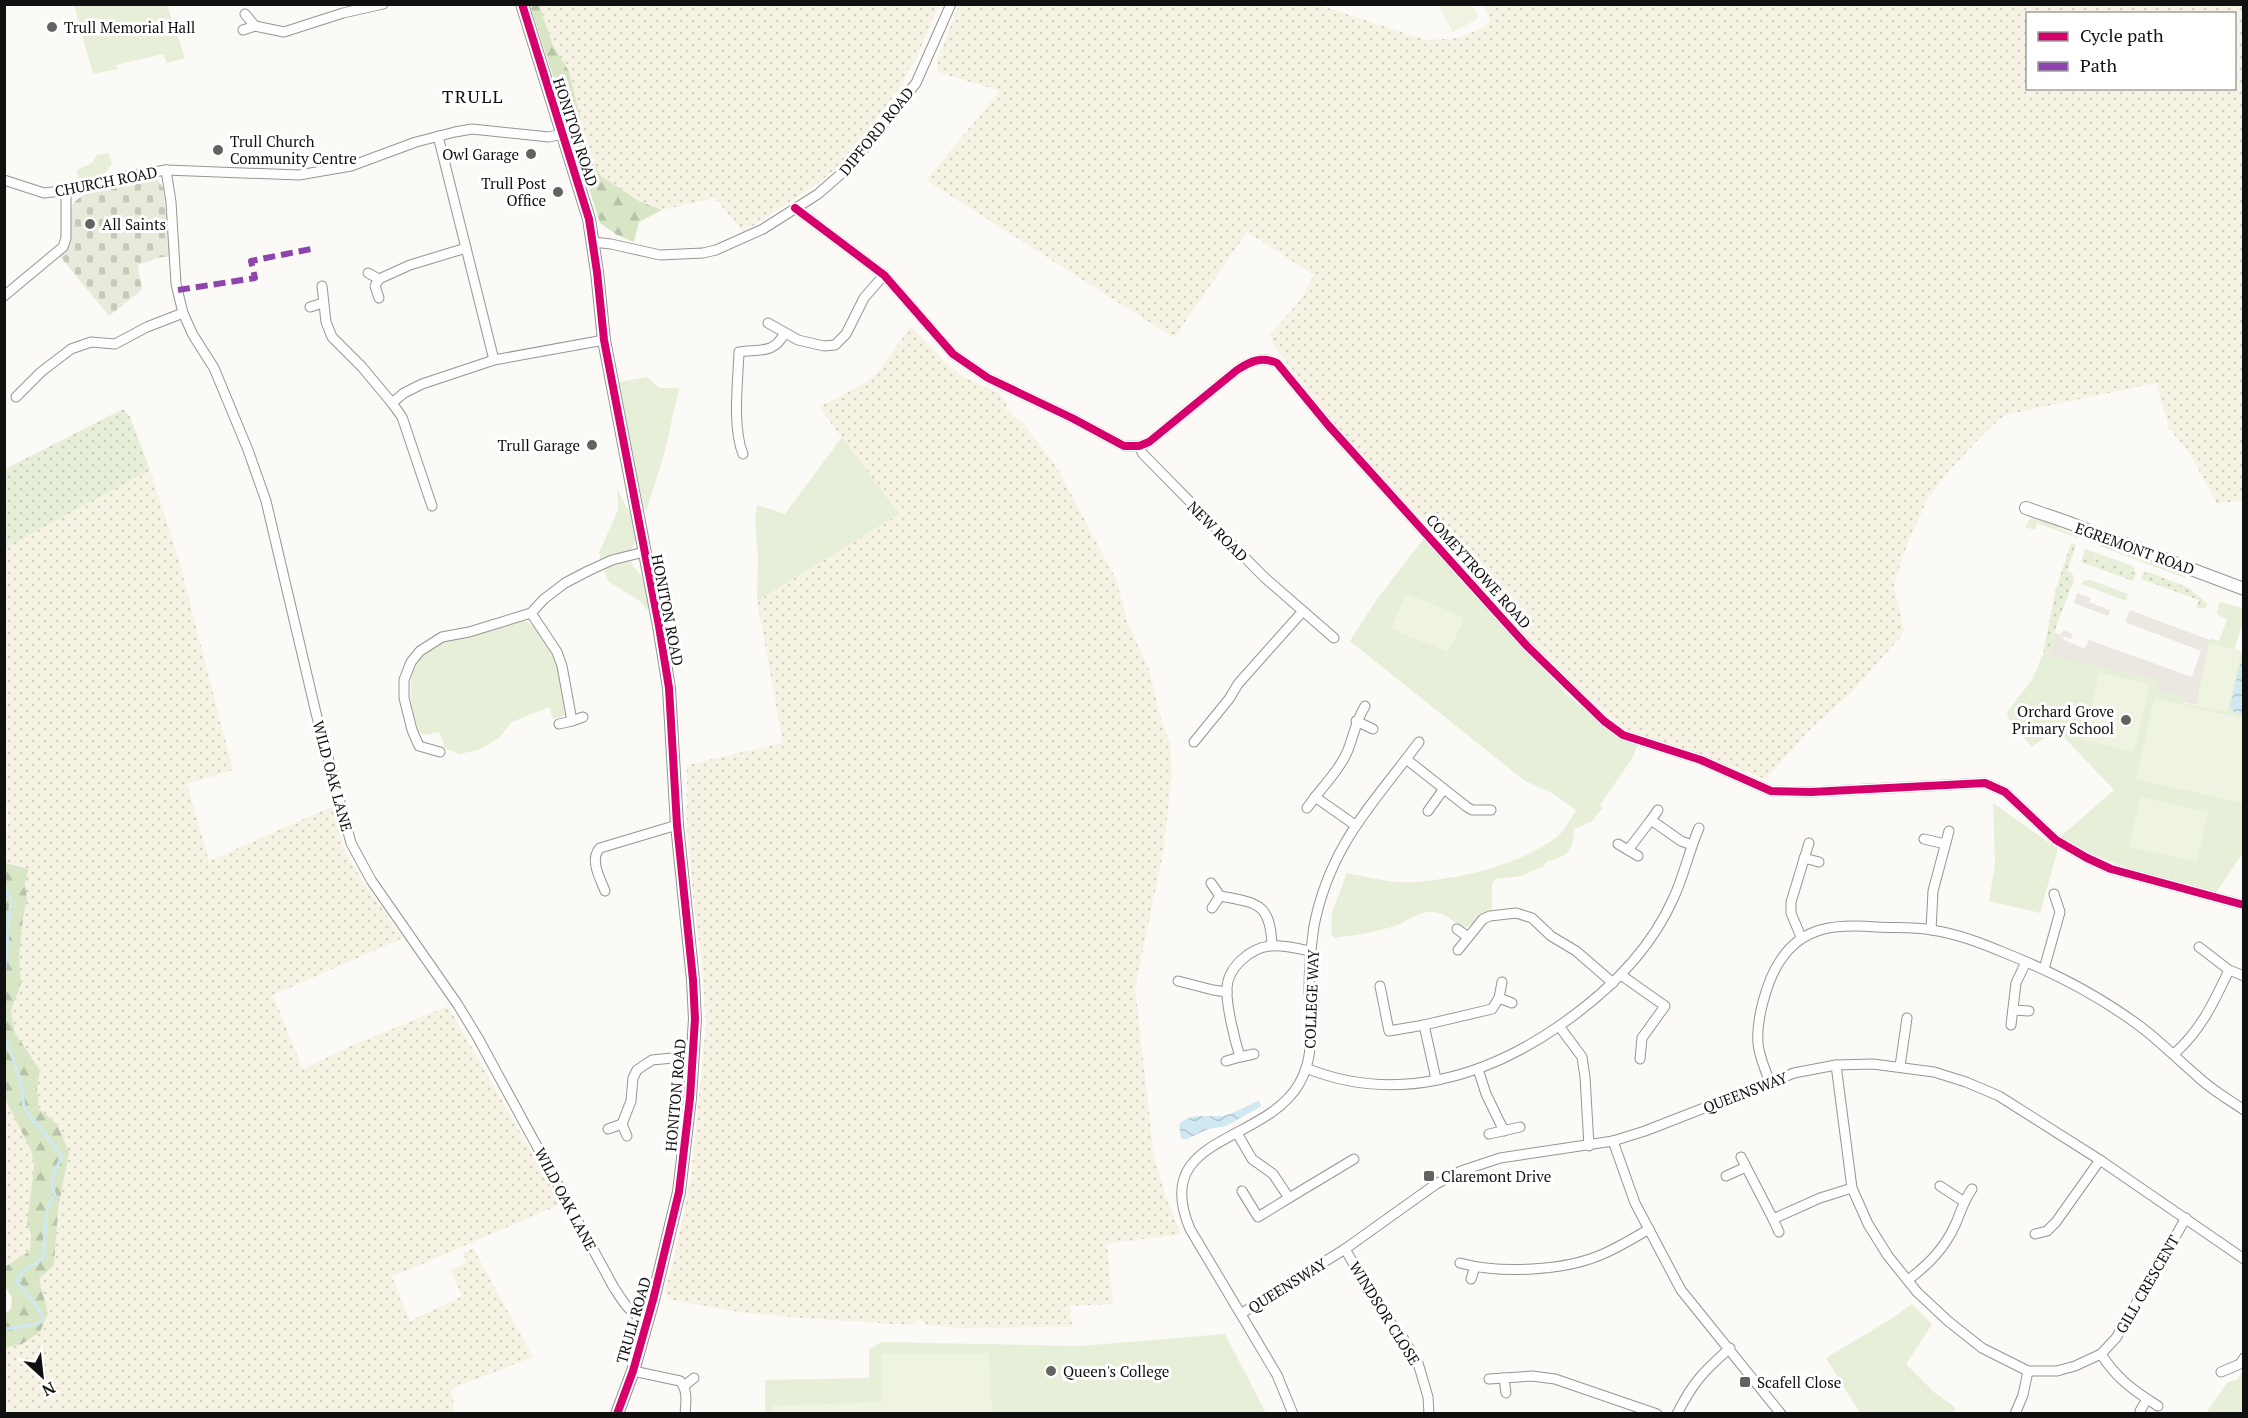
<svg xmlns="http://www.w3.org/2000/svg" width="2248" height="1418" viewBox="0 0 2248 1418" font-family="'PT Serif',serif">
	<defs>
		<pattern id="farmland-dots" width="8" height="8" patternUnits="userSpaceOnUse" patternTransform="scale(1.5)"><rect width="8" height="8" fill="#f6f3e4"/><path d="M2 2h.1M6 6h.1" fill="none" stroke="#d2cfc3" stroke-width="1.8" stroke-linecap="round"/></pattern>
		<pattern id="forest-firs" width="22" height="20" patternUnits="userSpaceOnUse" patternTransform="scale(1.5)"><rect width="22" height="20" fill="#d8e6c6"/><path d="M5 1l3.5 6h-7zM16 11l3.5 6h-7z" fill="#b8c4a9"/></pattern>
		<pattern id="cemetery-stones" width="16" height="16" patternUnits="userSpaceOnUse" patternTransform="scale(1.5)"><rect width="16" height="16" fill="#e8ebdb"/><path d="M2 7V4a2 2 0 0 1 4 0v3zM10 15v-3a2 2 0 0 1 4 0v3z" fill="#c6c8bb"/></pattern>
		<pattern id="garden-dots" width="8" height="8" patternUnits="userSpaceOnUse" patternTransform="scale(1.5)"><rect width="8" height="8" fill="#e7efd8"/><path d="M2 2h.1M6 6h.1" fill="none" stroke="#c5ccb8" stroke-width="1.8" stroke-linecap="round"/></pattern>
		<pattern id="water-waves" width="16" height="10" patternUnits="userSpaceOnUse" patternTransform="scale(1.5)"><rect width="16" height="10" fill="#cfe8f2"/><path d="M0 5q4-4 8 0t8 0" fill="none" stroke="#b1c6ce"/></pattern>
	</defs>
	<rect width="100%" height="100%" fill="#fbfaf6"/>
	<g fill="url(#farmland-dots)" fill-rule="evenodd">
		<path d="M1484,4L2243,5V500L2217,504L2190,454L2169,428L2156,383L2005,415L1986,431L1950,470L1927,500L1903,555L1894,586L1904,630L1901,636L1855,689L1811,729L1765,779L1692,751L1637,735L1620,725L1556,669L1499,608L1433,533L1426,520L1419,516L1375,470L1314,399L1274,346L1270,334L1299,302L1314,275L1247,232L1174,338L926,180L1000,91L938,72L937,60L959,5H1319L1426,40L1457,38L1483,28L1490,21ZM2028,14H2234V88H2028Z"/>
		<polygon points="539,5 939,5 914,63 908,70 903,83 848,158 817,184 743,232 715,198 662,210 639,201 601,176 589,155 569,71 553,46"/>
		<polygon points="911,326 947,364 964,377 999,393 1007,403 1006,408 1027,428 1056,466 1116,579 1128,624 1149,669 1162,723 1170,743 1172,772 1164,849 1135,988 1154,1156 1166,1197 1181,1234 1107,1244 1113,1304 1070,1306 1072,1327 960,1328 926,1325 919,1319 911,1325 801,1318 739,1312 670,1300 665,1292 676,1250 691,1176 706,1024 701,956 694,906 687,825 687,765 783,743 757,601 898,514 819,407 865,383 879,371"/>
		<polygon points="150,470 177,553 233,770 187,784 209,861 333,806 345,852 362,880 403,938 273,995 303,1069 348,1047 448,1006 561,1204 392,1277 410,1321 462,1296 451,1271 467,1262 463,1253 473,1248 533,1357 451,1389 455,1413 5,1413 5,1348 22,1344 41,1289 39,1279 54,1264 58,1210 69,1152 57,1124 39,1109 37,1089 40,1070 15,1033 11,1011 21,984 19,956 23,918 27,899 25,884 28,869 7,862 5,859 5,839 9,821 7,806 4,803 4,548"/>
		<polygon points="5,1099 31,1150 34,1167 27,1223 31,1235 30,1251 6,1266 5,1278"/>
	</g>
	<g fill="#e7efd8">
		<polygon points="74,5 167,5 185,58 167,63 163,54 116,65 117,69 93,74"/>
		<path d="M109,153L112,164C106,177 92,178 79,182L76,170L92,163L97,155Z"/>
		<polygon points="647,377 659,388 679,388 665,451 647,509 644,509 619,382"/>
		<polygon points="842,437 899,514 757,601 758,558 755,519 757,505 785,514"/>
		<path d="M617,488L627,509L630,512L636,540L630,553L633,567C646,576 646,594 649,609H646L640,601L608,581L599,553L618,510Z"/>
		<polygon points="2033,518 2058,525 2060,529 2073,534 2080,533 2078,538 2037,523 2035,530 2025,527 2029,520"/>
		<path d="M1425,537L1567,695L1619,739L1638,745L1631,760L1600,805L1603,808L1591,822L1574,829C1573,854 1568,855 1546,862L1544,866L1521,876L1495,879L1492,885V910C1482,914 1472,927 1463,928C1453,921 1443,911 1430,912C1417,912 1407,922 1395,926C1376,932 1356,935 1335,938L1331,934L1332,912L1347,873C1369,877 1393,884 1415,882C1460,879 1522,865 1558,836C1565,830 1571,818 1576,810L1550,792L1525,781L1350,641L1377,599Z"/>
		<polygon points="2108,544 2187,573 2185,578 2108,549"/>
		<polygon points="2085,549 2133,566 2136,573 2084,553"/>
		<polygon points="2085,580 2091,580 2128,594 2126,601 2081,584"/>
		<polygon points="2219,602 2243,608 2243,623 2234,650 2209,644 2211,638 2219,641 2227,620 2217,614"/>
		<path d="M520,620C551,623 565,689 565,715L553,719L549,707L512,722L499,738L479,750L459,754L445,748L439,732L426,735L419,732C387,639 452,638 520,620Z"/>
		<path d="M2243,650L2234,712L2243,715V719L2155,699L2137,779L2243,803V853L2215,894C2161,879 2108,865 2060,837L2114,790L2056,729L2032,747L2008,718L2007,712L2032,680L2043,654L2159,679L2157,691L2184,697L2183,703L2227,712L2241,651Z"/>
		<polygon points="1993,803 2058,849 2040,913 1989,901 1995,864"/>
		<path d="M1912,1304L1932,1324L1906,1364L1935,1393L1956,1408L1952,1413H1860L1826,1358C1854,1340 1885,1325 1912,1304Z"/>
		<polygon points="1225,1334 1266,1413 765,1413 765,1380 869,1378 869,1350 881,1342 1080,1346"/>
		<polygon points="2243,1370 2243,1413 2206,1413 2228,1382 2237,1380"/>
	</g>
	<g fill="url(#forest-firs)">
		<polygon points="530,5 539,5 553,46 569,71 589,155 601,176 639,201 662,210 639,222 634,242 617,235 600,223"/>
		<polygon points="4,859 7,863 28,869 25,884 27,899 23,918 19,956 21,984 11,1011 15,1033 40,1070 37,1089 39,1109 57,1124 69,1152 58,1210 54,1265 39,1279 48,1313 40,1332 22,1344 5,1348 5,1313 11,1309 12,1298 5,1286 6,1266 30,1251 31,1235 27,1223 34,1167 31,1150 5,1099"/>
	</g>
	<path fill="url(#cemetery-stones)" d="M146,178L157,179L163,188L171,257H162L138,265L142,290L109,316L59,255C63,240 64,223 70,209C78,188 126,183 146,178Z"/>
	<g fill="url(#garden-dots)">
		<polygon points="123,409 130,417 150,470 5,548 5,469"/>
		<polygon points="2071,543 2076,545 2067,571 2072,573 2074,580 2057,624 2049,656 2043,654 2056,589"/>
		<polygon points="2084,553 2136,573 2133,581 2081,562"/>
		<polygon points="2148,572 2189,588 2208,604 2205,608 2196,608 2199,600 2141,579 2143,573"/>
	</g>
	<g fill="#eff3e1">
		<polygon points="1438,5 1471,5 1479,18 1453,32"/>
		<polygon points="1406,593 1465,618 1448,652 1391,629"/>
		<polygon points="2209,644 2241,651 2227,712 2196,705"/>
		<polygon points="2099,673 2150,684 2134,752 2084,740"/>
		<polygon points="2154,699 2243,719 2243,803 2136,779"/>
		<polygon points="2140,797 2208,812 2197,862 2129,847"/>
		<polygon points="989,1353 992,1413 772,1413 772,1406 882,1402 882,1354"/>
	</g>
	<g fill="#ebe8e1">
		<polygon points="2077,593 2091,598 2089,602 2110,610 2108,616 2074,603"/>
		<polygon points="2130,610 2210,640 2196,705 2183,702 2184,697 2156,691 2158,679 2049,656 2055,633 2061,635 2063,630 2073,634 2071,639 2062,636 2064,640 2085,649 2089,640 2192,677 2201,651 2125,622"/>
	</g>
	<g fill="url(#water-waves)">
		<polygon points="2243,652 2243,715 2234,712 2230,707"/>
		<path d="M1258,1101L1261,1105L1260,1107L1226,1126L1208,1129L1187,1139H1181L1179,1124C1194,1111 1209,1119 1226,1115C1238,1112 1247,1105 1258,1101Z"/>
	</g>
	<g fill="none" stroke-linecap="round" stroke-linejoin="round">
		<g stroke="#cfe8f2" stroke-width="3">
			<polyline points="4,889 11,898 4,979"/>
			<path d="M4,1038C10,1044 20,1080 22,1090C24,1096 22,1104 25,1109C35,1126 52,1139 62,1157C55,1170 48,1182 55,1195L47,1208L43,1258L21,1273L17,1281C25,1295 38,1303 43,1319L38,1324L4,1329"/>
		</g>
		<g stroke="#969594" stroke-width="11">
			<g id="minor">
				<polyline points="245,14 255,26 284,32 343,13 383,4"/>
				<polyline points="243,30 255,26"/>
				<polyline points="438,136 494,360"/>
				<path d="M166,170L171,202L176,284L183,313L193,335L214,368L248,450L266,501L316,713L351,843L371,880L458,1005L478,1038L613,1286C622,1300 630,1315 647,1321"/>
				<polyline points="4,180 44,193 79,189 121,177 166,170 299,175 351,166 416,142 455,132 472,129 549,137 562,134"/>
				<path d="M795,208L884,275L953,354L988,378L1072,418L1124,446H1139L1149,442L1237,370C1251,361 1262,356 1277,363L1328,425L1527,646L1604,721L1623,735L1701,760L1771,791L1811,792L1985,783L2005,792L2056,840L2087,858L2111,869L2244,905"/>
				<polyline points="593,242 611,244 660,255 703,253 716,250 763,229 818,194 850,166 916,83 951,4"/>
				<polyline points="368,273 379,279 375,286 379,298"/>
				<polyline points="379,279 410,265 466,248"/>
				<polyline points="322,286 326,322 332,337 362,367 392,403"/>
				<polyline points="4,296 63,247 66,238 66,191"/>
				<polyline points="310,307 323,303"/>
				<polyline points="768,323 798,340 824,346 835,345 846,334 864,298 884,275"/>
				<polyline points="16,397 41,372 71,349 91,342 115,344 147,327 183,313"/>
				<polyline points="1139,446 1143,454 1264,577 1334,638"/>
				<path d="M743,454C732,427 738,382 739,352C759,349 774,354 784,334"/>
				<polyline points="432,506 402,417 392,403 404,393 422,384 494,360 604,340"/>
				<polyline points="531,613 557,652 562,666 572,721 583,717"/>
				<polyline points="1356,721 1373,729"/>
				<polyline points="559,724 572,721"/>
				<polyline points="1194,742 1229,699 1238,684 1303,611"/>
				<polyline points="440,752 419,746 412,730 404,698 404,680 411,662 420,651 442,637 469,632 531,613 544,599 565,583 588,571 612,560 644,552"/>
				<polyline points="1406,759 1467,807 1472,810 1491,810"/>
				<polyline points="1307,808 1315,797"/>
				<polyline points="1428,811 1443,790"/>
				<polyline points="1651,820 1658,810"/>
				<path d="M1355,825L1315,797C1327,782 1341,767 1348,750C1354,734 1356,721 1365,706"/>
				<polyline points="1924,839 1945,844"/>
				<polyline points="1618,844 1638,856"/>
				<polyline points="1628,850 1651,820 1681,841 1692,845"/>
				<polyline points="1804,858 1819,862"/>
				<path d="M1211,883L1220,896C1258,903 1270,903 1272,945"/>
				<path d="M605,891C600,878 589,859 600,848L677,825"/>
				<polyline points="1212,908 1220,896"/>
				<polyline points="1457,929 1468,937"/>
				<polyline points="1931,930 1933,891 1949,831"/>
				<polyline points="1801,937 1791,913 1791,902 1809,843"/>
				<polyline points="1458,950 1483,919 1490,916 1516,913 1532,918 1551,936 1576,951 1613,983"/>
				<polyline points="2044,969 2060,912 2054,894"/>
				<polyline points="2229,970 2244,976"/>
				<polyline points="1621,975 1665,1006 1642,1038 1640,1059"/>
				<polyline points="1178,981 1213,990 1227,992"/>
				<polyline points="1502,982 1499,998 1512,1003"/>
				<polyline points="1380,986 1389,1031 1424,1025"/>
				<polyline points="2013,1010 2029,1011"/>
				<polyline points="2011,1025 2016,983 2026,962"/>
				<path d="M1559,1026C1607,993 1650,952 1674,897C1684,875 1689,851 1699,828"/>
				<path d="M2174,1054C2201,1030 2214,1002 2229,970L2199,947"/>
				<polyline points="1240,1057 1254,1054"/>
				<path d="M1226,1061L1240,1057C1235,1041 1226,1005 1227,989C1227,968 1250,948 1270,946C1283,944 1298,949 1311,951"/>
				<polyline points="1836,1065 1852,1188 1868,1224 1888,1256 1917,1292 1948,1321 1982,1348 2028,1371 2057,1371 2075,1366 2101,1354 2116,1338 2186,1218"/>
				<polyline points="1900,1066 1907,1018"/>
				<path d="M1306,1068C1394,1104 1484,1078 1559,1026L1582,1057L1585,1077L1589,1146"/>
				<polyline points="1478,1069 1486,1094 1504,1131"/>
				<polyline points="1436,1079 1424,1025 1492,1009 1499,998"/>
				<path d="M1770,1082C1765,1070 1759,1056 1758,1043C1756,1020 1767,980 1780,961C1803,925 1838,924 1877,927C1895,928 1914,927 1932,930C1958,934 1981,943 2005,953C2053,972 2096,994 2137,1024C2159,1040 2176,1058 2196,1075C2210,1089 2228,1099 2244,1110"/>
				<polyline points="608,1129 622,1124"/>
				<polyline points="1237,1133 1252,1159 1273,1174 1289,1198 1354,1159"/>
				<polyline points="1489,1134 1520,1127"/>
				<polyline points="627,1136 622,1124 631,1101 633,1078 637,1070 652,1060 693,1056"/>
				<polyline points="1613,1141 1635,1203 1681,1290 1781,1414"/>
				<polyline points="1741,1157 1773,1219 1820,1198 1852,1188"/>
				<polyline points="1726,1176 1746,1167"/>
				<polyline points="1940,1186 1963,1201"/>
				<polyline points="1242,1191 1258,1217 1289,1198"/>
				<polyline points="1773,1219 1779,1232"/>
				<polyline points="2035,1234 2047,1231 2056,1222 2100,1160"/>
				<polyline points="1345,1249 1381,1311 1403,1338 1418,1363 1428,1397 1429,1414"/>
				<path d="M1460,1263C1500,1274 1565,1271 1603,1254C1619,1247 1634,1238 1649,1229"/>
				<polyline points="1471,1279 1475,1267"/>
				<path d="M1908,1280C1929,1264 1945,1248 1956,1223C1961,1211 1964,1200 1972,1189"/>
				<polyline points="1242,1313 1345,1249 1436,1184 1461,1171 1500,1158 1613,1141 1645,1131 1794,1073 1836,1065 1873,1064 1934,1072 1966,1082 1999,1096 2100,1160 2244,1259"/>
				<path d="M2101,1354C2116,1378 2134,1391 2158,1406"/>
				<path d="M633,1371L680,1381C688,1390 686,1402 685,1414"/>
				<polyline points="2221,1372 2240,1364 2244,1358"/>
				<polyline points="1504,1378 1506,1393"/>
				<polyline points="1489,1379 1532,1376 1555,1379 1657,1414"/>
				<polyline points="684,1386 694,1378"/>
				<polyline points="2140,1411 2147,1399"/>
				<path d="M1293,1414L1277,1375L1190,1229C1150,1135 1263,1145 1299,1084C1316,1055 1310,1022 1309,990C1309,969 1311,947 1314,926C1330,845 1372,805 1419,742"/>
				<path d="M1677,1414C1693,1382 1704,1371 1730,1348"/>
				<polyline points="2015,1414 2023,1395 2028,1371"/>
			</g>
		</g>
		<g stroke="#969594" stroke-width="14">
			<g id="tertiary">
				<polyline points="522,4 589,219 597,272 604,340 659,626 669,688 677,825 693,980 695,1019 690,1098 679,1192 653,1300 633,1371 617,1414"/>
				<path d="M2026,508C2048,516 2070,522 2091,532C2102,537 2109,544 2122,543L2244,589"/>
			</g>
		</g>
		<use href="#minor" stroke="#fefefe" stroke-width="9"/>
		<use href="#tertiary" stroke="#fefefe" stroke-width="12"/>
		<polyline stroke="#8e44ad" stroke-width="6" stroke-dasharray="12 6" stroke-linecap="butt" points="178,290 255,278 251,261 316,248"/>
		<g stroke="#fff" stroke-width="11">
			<g id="cycleway">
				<polyline points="522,4 589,219 597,272 604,340 659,626 669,688 677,825 693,980 695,1019 690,1098 679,1192 653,1300 633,1371 617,1414"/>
				<path d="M795,208L884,275L953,354L988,378L1072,418L1124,446H1139L1149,442L1237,370C1251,361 1262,356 1277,363L1328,425L1527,646L1604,721L1623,735L1701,760L1771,791L1811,792L1985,783L2005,792L2056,840L2087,858L2111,869L2244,905"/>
			</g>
		</g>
		<use href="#cycleway" stroke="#d6006c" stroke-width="8"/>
	</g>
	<g fill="#626260" stroke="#fff" stroke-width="2">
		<circle cx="52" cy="27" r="6"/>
		<circle cx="218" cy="150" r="6"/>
		<circle cx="531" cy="154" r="6"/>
		<circle cx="558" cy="192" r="6"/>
		<circle cx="90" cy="224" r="6"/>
		<circle cx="592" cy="445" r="6"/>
		<circle cx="2126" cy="720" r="6"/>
		<rect x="1423" y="1170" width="12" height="12" rx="3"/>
		<circle cx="1051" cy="1371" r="6"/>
		<rect x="1739" y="1376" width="12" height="12" rx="3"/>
	</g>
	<g text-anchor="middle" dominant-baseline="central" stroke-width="6" stroke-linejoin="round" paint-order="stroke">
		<g font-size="15" fill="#101010" stroke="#fff" text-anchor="start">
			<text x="64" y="27">Trull Memorial Hall</text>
			<text x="230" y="141">Trull Church<tspan x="230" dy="17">Community Centre</tspan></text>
			<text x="519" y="154" text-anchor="end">Owl Garage</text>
			<text x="546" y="183" text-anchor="end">Trull Post<tspan x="546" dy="17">Office</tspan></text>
			<text x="102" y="224">All Saints</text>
			<text x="580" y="445" text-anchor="end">Trull Garage</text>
			<text x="2114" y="711" text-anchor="end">Orchard Grove<tspan x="2114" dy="17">Primary School</tspan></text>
			<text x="1441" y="1176">Claremont Drive</text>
			<text x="1063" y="1371">Queen's College</text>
			<text x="1757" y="1382">Scafell Close</text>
		</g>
		<g font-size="15" fill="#101010" stroke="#fff">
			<text transform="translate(876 131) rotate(-51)">DIPFORD ROAD</text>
			<text transform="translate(576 132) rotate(72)">HONITON ROAD</text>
			<text transform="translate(106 181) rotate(-11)">CHURCH ROAD</text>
			<text transform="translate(1218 531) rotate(45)">NEW ROAD</text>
			<text transform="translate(2135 548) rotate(20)">EGREMONT ROAD</text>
			<text transform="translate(1479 571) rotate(48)">COMEYTROWE ROAD</text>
			<text transform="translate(668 610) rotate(79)">HONITON ROAD</text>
			<text transform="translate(333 776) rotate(75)">WILD OAK LANE</text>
			<text transform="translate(1311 999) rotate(-88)">COLLEGE WAY</text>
			<text transform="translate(1745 1092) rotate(-21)">QUEENSWAY</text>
			<text transform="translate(675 1095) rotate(-85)">HONITON ROAD</text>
			<text transform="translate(566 1199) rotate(62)">WILD OAK LANE</text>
			<text transform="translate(2147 1284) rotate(-60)">GILL CRESCENT</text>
			<text transform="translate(1287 1285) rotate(-32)">QUEENSWAY</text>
			<text transform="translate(1385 1313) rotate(58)">WINDSOR CLOSE</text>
			<text transform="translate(633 1320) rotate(-74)">TRULL ROAD</text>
		</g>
		<g font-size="18" letter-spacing="1.5" fill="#101010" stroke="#fff">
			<text x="473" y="96">TRULL</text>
		</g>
	</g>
	<rect width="2248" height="1418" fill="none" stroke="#101010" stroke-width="12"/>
	<rect x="2026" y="12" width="210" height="78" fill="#ffffff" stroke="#9f9f9f" stroke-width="1.5"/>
	<rect x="2038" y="32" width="30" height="9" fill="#d6006c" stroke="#9f9f9f" stroke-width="1.5"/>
	<text x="2080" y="42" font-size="18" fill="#101010">Cycle path</text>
	<rect x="2038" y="62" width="30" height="9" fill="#8e44ad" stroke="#9f9f9f" stroke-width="1.5"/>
	<text x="2080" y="72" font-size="18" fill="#101010">Path</text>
	<g transform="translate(42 1376) rotate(153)" stroke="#ffffff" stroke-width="4.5" paint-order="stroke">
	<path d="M0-4.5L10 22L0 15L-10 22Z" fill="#101010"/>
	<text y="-9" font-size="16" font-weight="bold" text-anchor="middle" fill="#101010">N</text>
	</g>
</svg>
